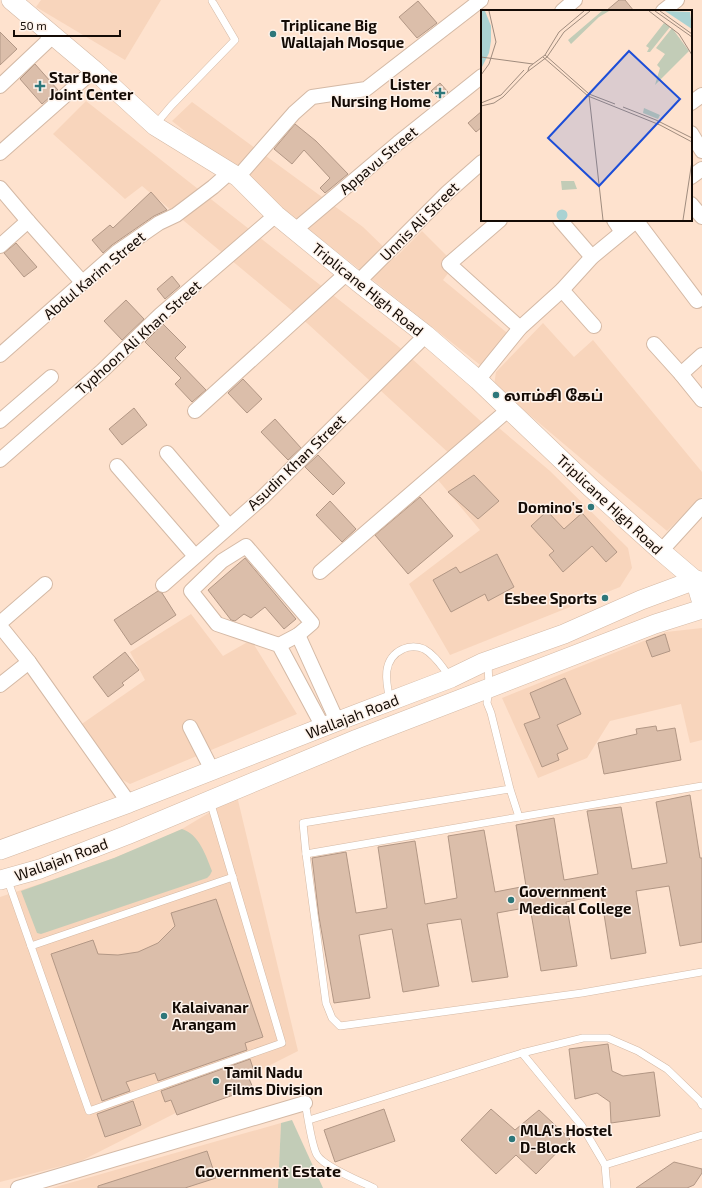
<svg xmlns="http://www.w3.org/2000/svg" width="702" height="1188" viewBox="0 0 702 1188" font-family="'Exo 2','Noto Sans Tamil',sans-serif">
	<rect width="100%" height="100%" fill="#fee2ce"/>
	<g fill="#f8d5bc">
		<polygon points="41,0 161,0 125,60 36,7"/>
		<polygon points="86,101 399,347 486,426 452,456 308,324 142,186 125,199 53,134"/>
		<polygon points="192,102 363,227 395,258 422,231 455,264 443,280 512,337 484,368 172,121"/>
		<polygon points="543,323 574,357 593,340 702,472 702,497 667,531 494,385 496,372"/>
		<polygon points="493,423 550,471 628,548 632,568 620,587 450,655 409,584 480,530 433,474"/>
		<polygon points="191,614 223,656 251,640 297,714 130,784 116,776 76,728 145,680 130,652"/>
		<polygon points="702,628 702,740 690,743 681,704 610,721 587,758 538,778 502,698 666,632"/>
		<polygon points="237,796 298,1051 81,1161 0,1182 0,897 61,877 114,858 147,845 182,829"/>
		<polygon points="281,1123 278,1188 52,1188"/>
	</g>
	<g fill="#c2ccb7">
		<path d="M182,829C199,834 206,856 212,871L210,875L207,878L41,934L37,933L21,891L114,858Z"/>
		<polygon points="292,1120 323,1188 278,1188 281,1123"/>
	</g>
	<g fill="#dbbeaa" stroke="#b29785">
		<polygon points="619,0 625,0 634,11 606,11"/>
		<polygon points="418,1 437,23 417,38 399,17"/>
		<polygon points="0,32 17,49 0,65"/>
		<polygon points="35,64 58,90 42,104 20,79"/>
		<polygon points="440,83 448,92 439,99 431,91"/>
		<polygon points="482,111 482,127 476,132 468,123"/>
		<polygon points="295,124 316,141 348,174 325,193 320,188 330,178 304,150 292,164 274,149"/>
		<polygon points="151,192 167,210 154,216 112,245 103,253 92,240 110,225 113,228"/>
		<polygon points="16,243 37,267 24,277 4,253"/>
		<polygon points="172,276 180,286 165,299 157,289"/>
		<polygon points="126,300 144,319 122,340 104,321"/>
		<polygon points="163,324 186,347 175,358 206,390 192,402 175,384 181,378 145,342"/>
		<polygon points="243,379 262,399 247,413 228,393"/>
		<polygon points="134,408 147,425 122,445 109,429"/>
		<polygon points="275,419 301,448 288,460 261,432"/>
		<polygon points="318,455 345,483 333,495 305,467"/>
		<polygon points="474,475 499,501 478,519 448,492"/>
		<polygon points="420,497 453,536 408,574 375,535"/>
		<polygon points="330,501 356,529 342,542 316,515"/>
		<polygon points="547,511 564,529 582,513 617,552 606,562 592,546 563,572 549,555 554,551 531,526"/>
		<polygon points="497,554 514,587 488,601 485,594 451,612 433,580 456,567 460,573"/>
		<polygon points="245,558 296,619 284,629 265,607 251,618 244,614 235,621 231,620 208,590"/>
		<polygon points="158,591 162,593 176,615 131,645 114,620"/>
		<polygon points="665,634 670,651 652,657 646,641"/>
		<polygon points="125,652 139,670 122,683 124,685 108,697 93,677"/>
		<polygon points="565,678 581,714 557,725 568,749 557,754 559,760 542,767 524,724 540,718 530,693"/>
		<polygon points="656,726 657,731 675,728 681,760 604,774 598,743 637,734 636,729"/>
		<polygon points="690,795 700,858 702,858 702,942 680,946 669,886 636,891 646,953 611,959 601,895 566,902 577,966 541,971 530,907 497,913 508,977 472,982 461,919 427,924 439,986 403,992 392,929 359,935 370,998 334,1003 319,917 312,858 346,852 356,913 387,908 378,847 415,841 425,904 457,898 448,836 484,830 495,892 526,886 516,825 554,818 564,880 598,874 587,811 621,807 632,869 667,863 656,802"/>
		<polygon points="216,899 263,1037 245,1043 247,1050 158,1081 155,1073 126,1082 130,1091 102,1101 51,954 93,940 98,954 118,955 138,952 158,943 175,926 171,913"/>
		<polygon points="608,1044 612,1071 623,1076 654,1072 660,1116 611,1123 610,1102 597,1093 575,1099 569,1049"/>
		<polygon points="250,1059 254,1071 247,1074 253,1088 177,1115 171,1100 165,1102 161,1091"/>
		<polygon points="133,1101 141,1125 105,1137 97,1114"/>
		<polygon points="384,1109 395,1141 335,1162 324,1130"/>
		<polygon points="491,1109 515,1130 539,1110 570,1139 536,1174 516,1155 496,1174 461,1140"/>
		<polygon points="207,1151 216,1178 185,1188 98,1188 98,1186"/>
		<polygon points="674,1162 702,1169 702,1173 694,1185 687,1188 636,1188"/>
	</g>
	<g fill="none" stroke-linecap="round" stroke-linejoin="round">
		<g stroke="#d4b9a5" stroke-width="8">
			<g id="lane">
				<polyline points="155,125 171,106 235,40 212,1 212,0"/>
				<polyline points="488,662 489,688 487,703 491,713 510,789 519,817 306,854 303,823 510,789"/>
				<path d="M390,701C386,682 381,659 403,649C409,646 418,646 424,649C435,655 442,667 450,677"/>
				<polyline points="519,817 702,786"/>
				<polyline points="306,854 326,1003 332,1018 340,1026 582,993 702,972"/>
				<polyline points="7,878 89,1111 282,1043 210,801"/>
				<polyline points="31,946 233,877"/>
				<path d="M305,1103C308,1116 311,1144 317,1155C324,1167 360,1181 374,1188"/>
				<polyline points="309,1120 522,1053"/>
				<polyline points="605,1165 702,1135"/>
				<polyline points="607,1188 605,1165 582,1126 522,1053 583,1038 608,1038 638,1051 667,1069 700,1101 702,1105"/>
			</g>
		</g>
		<g stroke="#d4b9a5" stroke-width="16">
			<g id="street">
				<polyline points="562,11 575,0"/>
				<polyline points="663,11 677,0"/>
				<polyline points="0,86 53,36"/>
				<polyline points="691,103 702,95"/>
				<polyline points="691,133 702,151"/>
				<polyline points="0,153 94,70"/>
				<polyline points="238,177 294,113 312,97 366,89 481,0"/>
				<polyline points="691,177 702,169"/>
				<polyline points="0,188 28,221 83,283"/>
				<polyline points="691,204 702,217"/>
				<polyline points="500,220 449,264 520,328"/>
				<polyline points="560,220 592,257"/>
				<polyline points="614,220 622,232"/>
				<polyline points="636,220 697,301"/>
				<polyline points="295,230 398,143 482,76"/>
				<polyline points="0,246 28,221"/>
				<polyline points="358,282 448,192 482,162"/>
				<polyline points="562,290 594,326"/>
				<polyline points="654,344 681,374 702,400"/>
				<polyline points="0,355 117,252 159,223 176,215 213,187 230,172"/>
				<polyline points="681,374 702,355"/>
				<polyline points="478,380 520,328 562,290 592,257 637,220"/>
				<polyline points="195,411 347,273"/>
				<polyline points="0,421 51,377"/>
				<polyline points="167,453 229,526"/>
				<polyline points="0,460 102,371 160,315 276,215"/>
				<polyline points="117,466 195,556"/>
				<polyline points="661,551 702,506"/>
				<polyline points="320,572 509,409"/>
				<polyline points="163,585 263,497 426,335"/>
				<polyline points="0,623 45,584"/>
				<polyline points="0,626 29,662 129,803"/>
				<polyline points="298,635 337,721"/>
				<polyline points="279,645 298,635 312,623 246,546 222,561 191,591 217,624 279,645 323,727"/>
				<polyline points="0,685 29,662"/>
				<polyline points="190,727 212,770"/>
				<polyline points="18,1188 305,1103"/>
			</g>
		</g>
		<g stroke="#d4b9a5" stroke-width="20">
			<g id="secondary">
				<polyline points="11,0 94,70 155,126 238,177 276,215 358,282 426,335 478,380 590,487 661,551 695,580 702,603"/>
				<polyline points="0,850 129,803 346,718 451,678 482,663 564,634 641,600 695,580 702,581"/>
				<polyline points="0,880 40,869 127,835 357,739 655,624 702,609"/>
			</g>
		</g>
		<use href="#lane" stroke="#fff" stroke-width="7"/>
		<use href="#street" stroke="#fff" stroke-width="14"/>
		<use href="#secondary" stroke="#fff" stroke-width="19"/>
	</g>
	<g fill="#2d777a" stroke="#fef3eb" stroke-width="1.5">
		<circle cx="273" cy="34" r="4"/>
		<path d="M38 80h4v4h4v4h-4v4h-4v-4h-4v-4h4z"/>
		<path d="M438 87h4v4h4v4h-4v4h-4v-4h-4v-4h4z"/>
		<circle cx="496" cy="395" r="4"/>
		<circle cx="591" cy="507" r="4"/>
		<circle cx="605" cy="598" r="4"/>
		<circle cx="511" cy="900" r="4"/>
		<circle cx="164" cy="1016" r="4"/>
		<circle cx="216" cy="1081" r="4"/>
		<circle cx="512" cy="1139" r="4"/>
	</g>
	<g text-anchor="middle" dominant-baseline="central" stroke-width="3" stroke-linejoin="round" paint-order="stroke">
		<g font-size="15" font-weight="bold" fill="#140b05" stroke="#fef3eb" text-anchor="start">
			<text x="281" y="25">Triplicane Big<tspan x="281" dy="17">Wallajah Mosque</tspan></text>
			<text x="49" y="77">Star Bone<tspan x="49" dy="17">Joint Center</tspan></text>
			<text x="431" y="84" text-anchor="end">Lister<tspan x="431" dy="17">Nursing Home</tspan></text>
			<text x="504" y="395">லாம்சி கேப்</text>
			<text x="583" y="507" text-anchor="end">Domino's</text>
			<text x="597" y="598" text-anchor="end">Esbee Sports</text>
			<text x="519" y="891">Government<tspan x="519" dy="17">Medical College</tspan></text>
			<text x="172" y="1007">Kalaivanar<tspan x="172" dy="17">Arangam</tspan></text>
			<text x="224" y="1072">Tamil Nadu<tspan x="224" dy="17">Films Division</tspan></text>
			<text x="520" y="1130">MLA's Hostel<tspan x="520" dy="17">D-Block</tspan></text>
		</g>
		<g font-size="15" fill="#140b05" stroke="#fef3eb">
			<text transform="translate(378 160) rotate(-40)">Appavu Street</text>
			<text transform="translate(419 221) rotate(-45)">Unnis Ali Street</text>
			<text transform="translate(94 275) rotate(-40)">Abdul Karim Street</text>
			<text transform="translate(368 289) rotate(39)">Triplicane High Road</text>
			<text transform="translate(138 337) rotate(-42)">Typhoon Ali Khan Street</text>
			<text transform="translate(296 462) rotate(-44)">Asudin Khan Street</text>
			<text transform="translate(610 504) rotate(43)">Triplicane High Road</text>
			<text transform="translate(352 716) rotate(-21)">Wallajah Road</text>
			<text transform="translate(61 859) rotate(-20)">Wallajah Road</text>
		</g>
		<g font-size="16" font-weight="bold" fill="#140b05" stroke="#fef3eb">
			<text x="268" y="1170">Government Estate</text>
		</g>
	</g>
	<g transform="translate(481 10)">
		<rect width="211" height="211" fill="#fee2ce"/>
		<path d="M121,1H128L118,7L90,34L87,30ZM183,13L189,17L169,42H166L168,38L165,36ZM191,18L208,41L174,75L179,58L176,55L184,44L175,38ZM163,98L179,105L177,109L162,103ZM80,171H93L96,179L81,180Z" fill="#c2ccb7"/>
		<path d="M0,1H4L10,16V31L8,43L0,59ZM184,1L209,2L211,19ZM75.5 205a5.5 5.5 0 1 1 11 0a5.5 5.5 0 1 1-11 0Z" fill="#aad2d2"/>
		<path fill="none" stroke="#a08c7e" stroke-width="1" d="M168,1L198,24L211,45M174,1L211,27M179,1L211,24M64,45L108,84L134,94M0,47L52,54M62,47L107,86L179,115L211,132M47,61L48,57L64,45L78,22L103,1M0,65L8,54L15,32L8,1M108,85L122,210M0,93L20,85L43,60M0,96L13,93L22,87L46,62L66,47L83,22L109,1M142,97L175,110L211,128M202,210L211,151"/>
		<path fill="#1d4ed8" fill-opacity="0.15" stroke="#1d4ed8" stroke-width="2" d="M148,41L199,89L118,176L67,128Z"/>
		<rect width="211" height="211" fill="none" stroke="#140b05" stroke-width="2"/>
	</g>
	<path d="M14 30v6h106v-6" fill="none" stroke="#140b05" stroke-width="2"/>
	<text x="20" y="30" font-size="12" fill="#140b05" stroke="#fef3eb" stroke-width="3" paint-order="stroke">50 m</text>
</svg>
